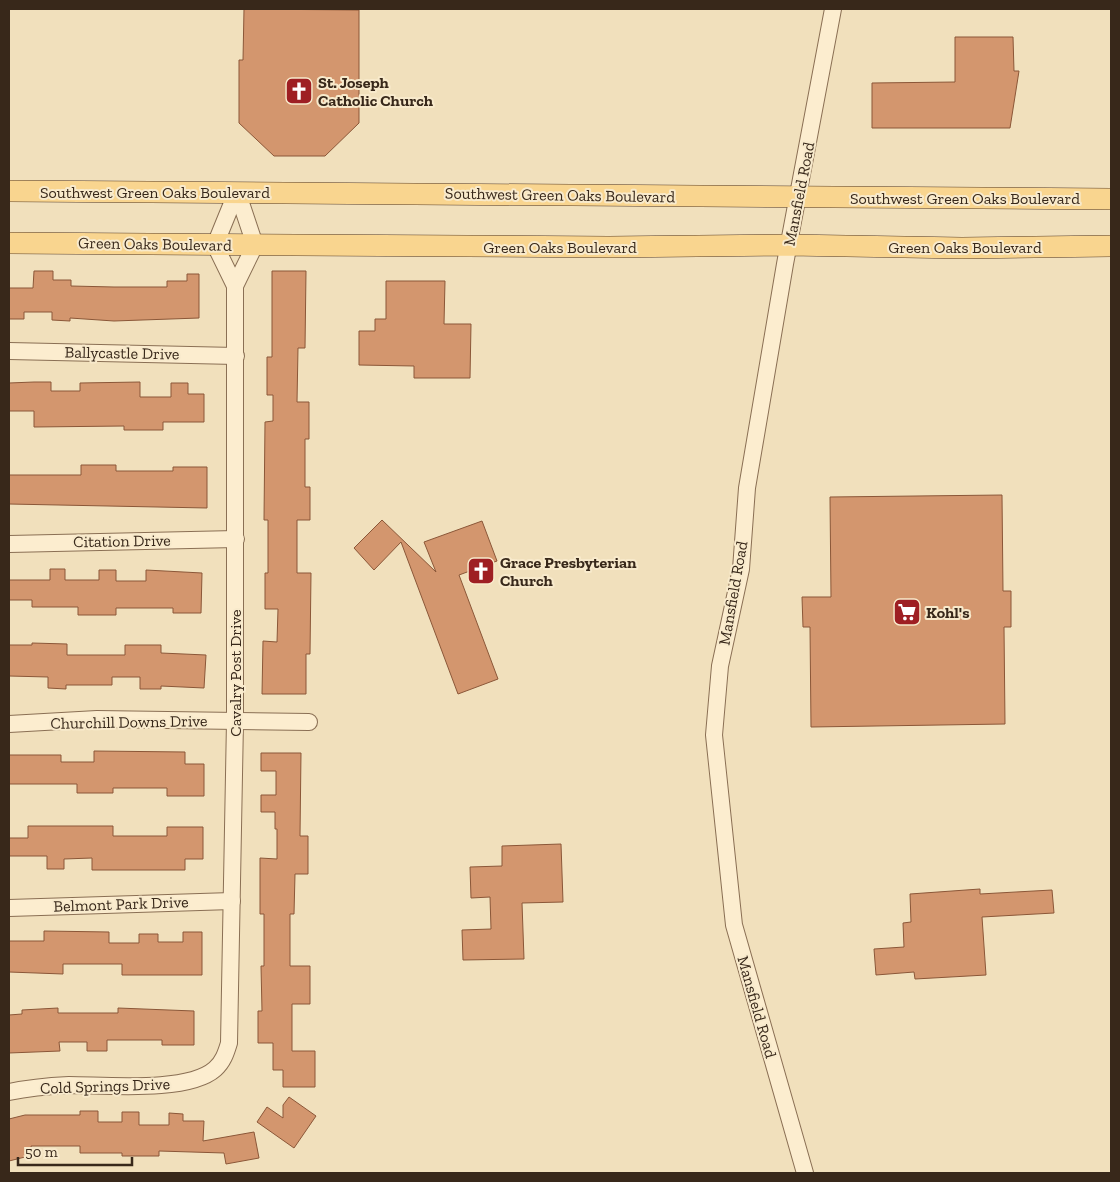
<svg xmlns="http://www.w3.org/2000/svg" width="1120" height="1182" viewBox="0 0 1120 1182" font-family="'Zilla Slab',serif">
	<rect width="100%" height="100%" fill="#f1e0bc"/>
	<g fill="#d3966e" stroke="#8b5738">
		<polygon points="244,9 359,10 359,123 325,156 274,156 239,123 239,60 243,60"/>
		<polygon points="955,37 1013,37 1014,71 1019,71 1010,128 872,128 872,83 955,82"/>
		<polygon points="34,271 53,271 53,280 71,280 71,286 114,287 167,287 167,281 187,281 187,274 199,274 199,318 114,321 70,318 70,321 52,320 52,312 24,312 24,319 9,319 9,288 33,288"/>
		<polygon points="272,271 306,271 305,348 298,348 297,402 309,402 309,439 305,439 305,487 310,487 310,520 297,520 297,573 311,573 310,654 306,654 306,694 262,694 263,641 277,642 278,609 265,609 265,573 268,573 268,520 264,520 265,422 273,421 273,395 267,395 267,357 272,357"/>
		<polygon points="386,281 445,281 444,324 471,324 470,378 414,378 414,366 359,365 359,331 375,331 375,319 386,319"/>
		<polygon points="34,382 51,382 51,391 80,391 80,383 140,382 140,397 171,397 171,383 188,383 188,394 204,394 204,422 163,422 163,430 124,430 124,426 34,427 34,411 9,411 9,383"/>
		<polygon points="81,465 116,465 116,471 173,471 173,467 207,467 207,508 9,504 9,475 81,475"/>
		<polygon points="1002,495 1003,591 1011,591 1011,627 1004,627 1005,724 811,727 810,627 803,627 802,597 831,597 830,497"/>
		<polygon points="382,520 436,572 424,542 482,521 497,561 459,575 498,679 458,694 401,542 374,570 354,548"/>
		<polygon points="50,569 65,569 65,580 99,580 99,570 116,570 116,581 146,581 146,570 202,573 201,613 173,613 173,608 116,608 116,615 78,615 78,607 32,607 32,600 9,600 9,580 50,580"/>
		<polygon points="32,643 67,644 67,655 125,655 125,645 161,645 161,653 206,655 204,688 161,686 161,689 140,689 140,677 112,677 112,685 66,685 66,689 48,688 48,677 9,676 9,645 32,645"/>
		<polygon points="94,751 185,752 185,764 204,764 204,796 167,796 167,788 113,788 113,793 77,793 77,784 9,784 9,755 61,755 61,762 94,762"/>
		<polygon points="261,753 301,753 300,836 308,836 308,874 295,874 294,914 290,914 290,966 310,966 310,1004 292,1004 292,1051 315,1051 315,1087 283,1087 283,1070 273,1070 273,1043 258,1043 258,1011 262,1011 261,966 264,966 264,914 260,914 260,858 277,859 277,829 275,829 275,812 261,812 261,795 276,795 276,771 261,771"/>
		<polygon points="28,826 113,826 113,836 167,836 167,827 203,827 203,859 185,859 185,870 92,870 92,858 64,859 64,869 47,869 47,856 9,856 9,838 28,838"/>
		<polygon points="561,844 563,902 522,903 524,959 463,960 462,930 491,929 490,897 471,898 470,867 502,866 502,846"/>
		<polygon points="980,889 980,894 1052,890 1054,913 982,917 986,975 915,979 914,972 876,975 874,949 904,947 903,923 911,922 910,894"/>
		<polygon points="44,931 109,932 109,943 139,943 139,934 158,934 158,942 183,942 183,932 202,932 202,975 122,975 122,964 63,964 63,974 9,972 9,941 44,941"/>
		<polygon points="58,1008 58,1013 118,1013 118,1008 194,1011 194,1045 162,1045 162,1040 107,1040 107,1051 87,1051 87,1042 59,1042 60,1051 9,1053 9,1015 22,1014 22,1010"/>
		<polygon points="289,1097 316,1116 294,1148 257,1122 267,1107 283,1118 283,1105"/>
		<polygon points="80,1111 98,1111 98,1122 122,1122 122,1112 139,1112 139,1125 169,1125 169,1113 183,1114 183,1121 204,1121 203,1141 254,1132 259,1158 226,1164 224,1153 159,1151 159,1156 122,1156 122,1153 80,1153 80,1146 31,1146 33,1155 9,1161 9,1119 25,1115 80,1115"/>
	</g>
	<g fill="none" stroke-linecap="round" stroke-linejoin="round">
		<g stroke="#8a6f54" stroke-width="18">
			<g id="minor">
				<polyline points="235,286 255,245 237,191"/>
				<polyline points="9,351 236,356"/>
				<polyline points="9,544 236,539"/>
				<polyline points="9,724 97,719 309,722"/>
				<polyline points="9,908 232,901"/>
				<path d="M9,1092C28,1088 49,1086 69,1085C106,1085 188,1093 215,1069C223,1062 226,1053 229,1043L235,721V286L215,245L237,191"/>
				<polyline points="805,1173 734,925 714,735 720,666 741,569 747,488 785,264 833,9"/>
			</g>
		</g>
		<g stroke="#573d29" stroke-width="22">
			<g id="major">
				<polyline points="9,191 1111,199"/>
				<polyline points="9,243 609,247 789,245 962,248 1111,246"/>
			</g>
		</g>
		<use href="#minor" stroke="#fcedcf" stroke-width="16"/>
		<use href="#major" stroke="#f9d58f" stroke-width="21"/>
	</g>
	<defs>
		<g id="church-square" transform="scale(1.4375)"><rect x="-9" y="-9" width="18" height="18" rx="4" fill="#9e1f23" stroke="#f8eacc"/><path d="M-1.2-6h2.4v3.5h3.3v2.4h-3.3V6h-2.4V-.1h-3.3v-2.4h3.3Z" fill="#fff"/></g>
		<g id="supermarket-square" transform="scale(1.4375)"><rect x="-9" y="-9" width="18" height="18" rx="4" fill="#9e1f23" stroke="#f8eacc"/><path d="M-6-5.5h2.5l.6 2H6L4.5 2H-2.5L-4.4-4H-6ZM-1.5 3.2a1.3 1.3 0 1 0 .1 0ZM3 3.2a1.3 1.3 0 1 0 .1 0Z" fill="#fff"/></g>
	</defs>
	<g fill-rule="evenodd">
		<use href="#church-square" x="299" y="91"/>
		<use href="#church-square" x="481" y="571"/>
		<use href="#supermarket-square" x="907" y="612"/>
	</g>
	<g text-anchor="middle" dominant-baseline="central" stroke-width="4" stroke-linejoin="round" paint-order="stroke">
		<g font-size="16" font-weight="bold" fill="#38281a" stroke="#f8eacc" text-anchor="start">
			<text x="318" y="82">St. Joseph<tspan x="318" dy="18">Catholic Church</tspan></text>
			<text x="500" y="562">Grace Presbyterian<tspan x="500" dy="18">Church</tspan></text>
			<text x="926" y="612">Kohl's</text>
		</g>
		<g font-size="16" fill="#38281a" stroke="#f8eacc">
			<text x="155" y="192">Southwest Green Oaks Boulevard</text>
			<text transform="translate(799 194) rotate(-79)">Mansfield Road</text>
			<text transform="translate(560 195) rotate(1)">Southwest Green Oaks Boulevard</text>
			<text x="965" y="198">Southwest Green Oaks Boulevard</text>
			<text transform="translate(155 244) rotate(1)">Green Oaks Boulevard</text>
			<text x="560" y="247">Green Oaks Boulevard</text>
			<text x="965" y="247">Green Oaks Boulevard</text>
			<text transform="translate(122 353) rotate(1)">Ballycastle Drive</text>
			<text transform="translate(122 541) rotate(-1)">Citation Drive</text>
			<text transform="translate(733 593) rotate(-80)">Mansfield Road</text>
			<text transform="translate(235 673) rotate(-90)">Cavalry Post Drive</text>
			<text transform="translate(129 722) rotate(-1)">Churchill Downs Drive</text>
			<text transform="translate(121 904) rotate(-2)">Belmont Park Drive</text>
			<text transform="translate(757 1007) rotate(74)">Mansfield Road</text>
			<text transform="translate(105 1086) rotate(-2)">Cold Springs Drive</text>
		</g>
	</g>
	<rect width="1120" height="1182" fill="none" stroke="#38281a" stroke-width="20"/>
	<path d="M18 1157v8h114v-8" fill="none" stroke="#38281a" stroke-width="2.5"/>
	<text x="25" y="1157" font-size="15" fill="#38281a" stroke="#f8eacc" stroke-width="4" paint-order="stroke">50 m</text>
</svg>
